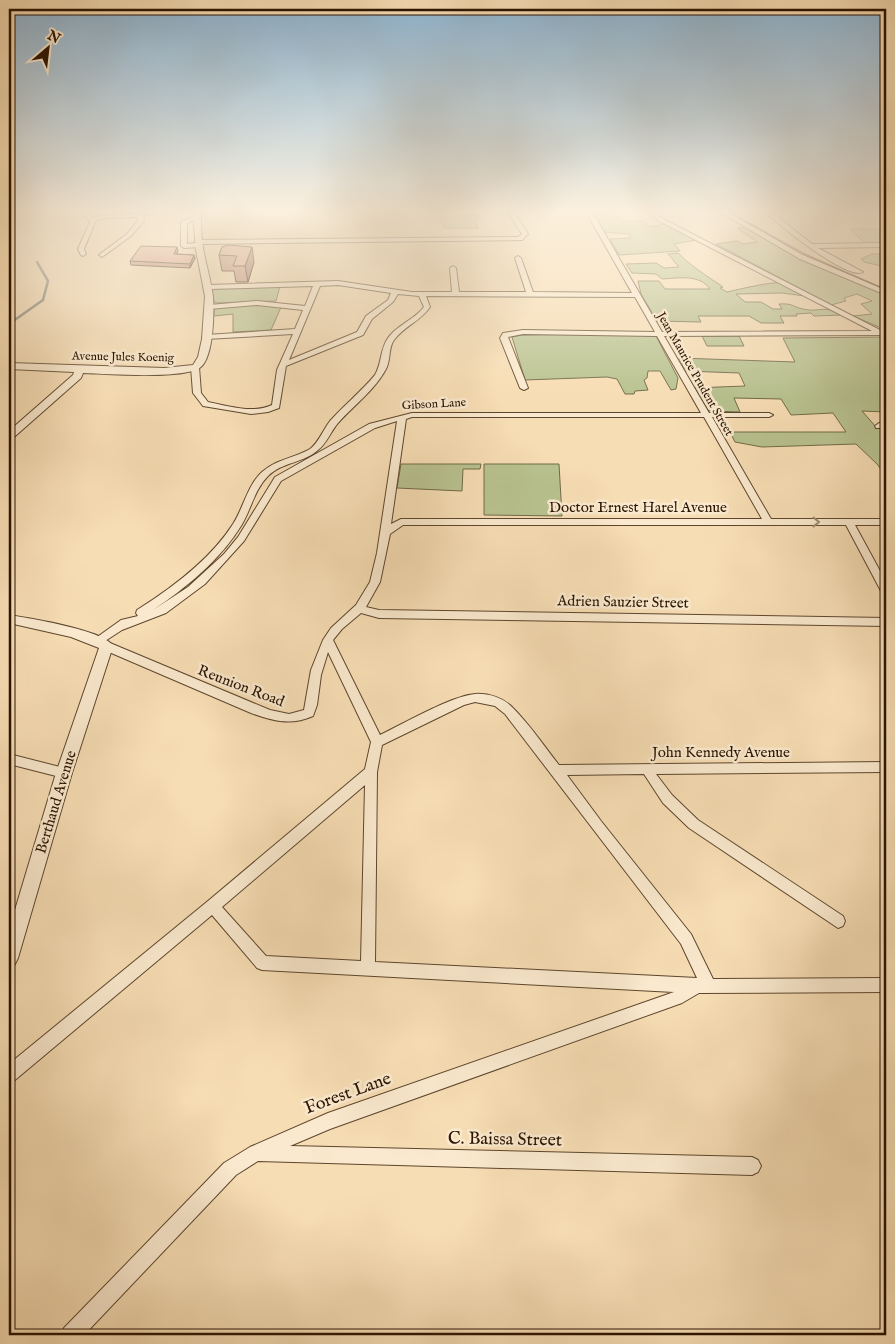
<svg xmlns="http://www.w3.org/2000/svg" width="895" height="1344" viewBox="0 0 895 1344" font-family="'IM FELL English',serif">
	<rect width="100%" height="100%" fill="#f7ddb4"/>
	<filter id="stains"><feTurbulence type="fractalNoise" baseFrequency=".004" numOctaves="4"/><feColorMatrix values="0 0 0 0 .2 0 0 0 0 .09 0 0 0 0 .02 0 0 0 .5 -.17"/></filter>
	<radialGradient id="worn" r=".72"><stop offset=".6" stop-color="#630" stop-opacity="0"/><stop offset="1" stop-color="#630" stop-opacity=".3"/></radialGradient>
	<g fill="#b8c290" stroke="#716a48">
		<polygon points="615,213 622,221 643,221 650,227 665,224 696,240 674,244 680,251 619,255 610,239 631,238 629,234 604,232 595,214"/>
		<polygon points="458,215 478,215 478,220 475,221 478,228 445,228 440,217 457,217"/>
		<polygon points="745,227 848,279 886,294 886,330 853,316 872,314 861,304 872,301 857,294 844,298 846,301 831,305 716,244 737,241 743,244 757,242 737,228"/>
		<polygon points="851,229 880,229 886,235 886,243 864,243"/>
		<path d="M678,253C692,267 707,276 723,287L720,288L727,292C736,290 773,281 781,283C789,285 798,292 805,296L782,293L736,294L745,302H761L773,309H782L779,304C794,303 792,307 803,309C821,313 822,304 843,315L814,316L811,313L796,314L797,316H780L784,323H761L749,316H698L701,322L657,321L641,294L638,281H659L665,289H710C700,274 678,278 662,279L656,274L632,273L626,264L656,263L664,268L679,267L668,254Z"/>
		<polygon points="872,254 886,254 886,267 864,262 861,259"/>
		<polygon points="280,286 276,301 215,303 212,296 212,288"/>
		<polygon points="253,305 282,305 271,330 233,332 233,314 214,316 214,307"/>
		<polygon points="598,334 656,336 678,378 676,389 671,390 660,371 648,371 647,378 644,380 648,390 635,391 634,394 625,394 617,379 607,377 525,380 512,337 522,335"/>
		<polygon points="702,336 739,336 744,346 707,346"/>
		<polygon points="886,337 886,412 862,411 876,427 886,428 886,476 877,464 856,444 762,447 735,442 730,432 846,432 833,413 791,415 781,399 734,398 740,412 709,411 693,388 745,386 739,373 685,371 679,358 795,362 783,338"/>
		<polygon points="401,464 481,464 480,469 463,469 462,491 397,488"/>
		<polygon points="484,464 559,464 562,516 484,515"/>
	</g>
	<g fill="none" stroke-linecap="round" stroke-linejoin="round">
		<polyline stroke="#73766f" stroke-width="2.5" points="9,324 43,300 48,281 37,262"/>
		<g stroke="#5d462d" stroke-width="2">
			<g id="minor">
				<path d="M80,210H86L92,218C106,214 119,215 133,214C144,214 154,209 165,210L143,216L144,221L131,236L102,257L99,255L100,254L127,234L138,221L137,217L106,218L96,220L84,249L86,254L83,256L81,255L78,249L90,222Z"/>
				<polygon points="506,210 512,210 528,234 522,240 201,244 201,246 199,247 184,248 181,246 181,222 197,215 200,217 199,218 187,223 187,244 196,243 195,242 198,240 518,237 522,234"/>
				<path d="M585,210H591L662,332L872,331L659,221L645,210H651L663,219L882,331H886V335L664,336L709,413H769L773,415L769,417H712L771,519H886V525H855L886,582V594L881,591L846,525H403L390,534L380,582L366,607L379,610L886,618V626L379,618L361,613L342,629L333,640L380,735C403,724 451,696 475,694C488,693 504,698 513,708C530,725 544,746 559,765L886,762V772L656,774L672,795L698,820L843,916L845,921L843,926L838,928L689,828L663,803L644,774L567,775L601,821L691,934L713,979L886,978V992L699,993L682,1003L330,1129L290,1146L752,1157L758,1160L761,1166L758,1172L752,1175L258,1161L236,1175L84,1335H62L64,1328L224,1163L250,1147L328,1113L674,992L262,970L257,968L212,915L15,1080L9,1082V1064L208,901L365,769L371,742L328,652L321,675L317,705L313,716C291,726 273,721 251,713L102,649L101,646L102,643H110L270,710L289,714L304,710L311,670L323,640L331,628L356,605L370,582L377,553L397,421L375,428L281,481L244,541L205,584L166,613L122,630L102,643H94L93,640L121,620L138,616L136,613L137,610C172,588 210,560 233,524C244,507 247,486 262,472C276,459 295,458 310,449C319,442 323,430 330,421C344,405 361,392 375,375C382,363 380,349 388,338C397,325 414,320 424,307L419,296L398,294L393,302L372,319L363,335L286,366L279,408L268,412L251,414L203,406L193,393L191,367L195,365L199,367L201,393L208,402C229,406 252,414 272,405L277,370L293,334L206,339L202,337L206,335L295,329L303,310L257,305L209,309L206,307L209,305L257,301L305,306L313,286L208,289L205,287L208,285L338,281L412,292H452L450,268L453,266L456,268L459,292H526L515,258L518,256L521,258L533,292L632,293ZM338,285L391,293L388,300L366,316L357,332L289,360L320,286ZM426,296L635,297L655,332L523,330L503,333L500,338L520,388L524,390L528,388L508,337L523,334L657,336L701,413H412L369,424L275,477L238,537L224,554L188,587L153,610C186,588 220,560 241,526C251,510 254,490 268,476C282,462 304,463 318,450C327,443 331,431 338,423C354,405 375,390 386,369C391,360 388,348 394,340C404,326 421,321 430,307ZM412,417H704L762,519H401L391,524L406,419ZM475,702L495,706L505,714L681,944L697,978L375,962L377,772L382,745L464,705ZM365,785L361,961L266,956L222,907Z"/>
				<path d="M763,210H769L812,244L886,243V247L818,248L863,272C848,281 776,223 763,210Z"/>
				<polygon points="879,423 886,424 886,428 876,428 875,426"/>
				<polygon points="9,754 64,768 68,769 70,773 68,777 64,778 9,764"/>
			</g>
		</g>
		<g stroke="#5d462d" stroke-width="2">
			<g id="tertiary">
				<path d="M193,210H201C201,223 201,236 203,248C206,265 211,280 213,297C214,312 214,362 198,369C175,379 110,374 83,373L81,378L13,438L9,439V431L73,375L74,372L9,369V363L164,368L193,365L198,357L202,339L205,296L196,250Z"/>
				<polygon points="716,210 725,210 806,255 886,290 886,295 800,259"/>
				<path d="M9,615C28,618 104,630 113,646L72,773L18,958L15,964L9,967V930L56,773L99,648L71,637L9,623Z"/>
			</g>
		</g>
		<use href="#minor" fill="#fae9ce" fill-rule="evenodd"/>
		<use href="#tertiary" fill="#fae9ce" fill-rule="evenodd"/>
		<polyline stroke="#2a1300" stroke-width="1" points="725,210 802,254 886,290"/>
	</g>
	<g fill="#c08a78" stroke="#2a1300">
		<polygon points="222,247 254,262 248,282 236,282 234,271 222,271 219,255"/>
		<polygon points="178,251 176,254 194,255 195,258 190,268 131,265 130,261"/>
	</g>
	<g fill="#9c7062" stroke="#2a1300">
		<polygon points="177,247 178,251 175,257 174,254"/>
		<polygon points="252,247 254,262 248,282 245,266"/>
		<polygon points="194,255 195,258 190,268 190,264"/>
	</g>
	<g fill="#dfa08c" stroke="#2a1300">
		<polygon points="228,245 252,247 245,266 233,266 237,256 219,255 222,247"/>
		<polygon points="141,246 177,247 174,254 194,255 190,264 130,261"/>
	</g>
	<defs><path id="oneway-chevron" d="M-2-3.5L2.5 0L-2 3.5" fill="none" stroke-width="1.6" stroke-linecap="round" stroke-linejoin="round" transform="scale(1.25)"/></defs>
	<use stroke="#9c8971" href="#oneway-chevron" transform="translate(816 522)"/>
	<linearGradient id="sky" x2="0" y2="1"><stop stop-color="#8db6d5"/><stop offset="0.53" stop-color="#fbf0dd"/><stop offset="1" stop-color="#fbf0dd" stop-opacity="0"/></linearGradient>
	<rect width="895" height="398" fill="url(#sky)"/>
	<g text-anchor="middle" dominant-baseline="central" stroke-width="5" stroke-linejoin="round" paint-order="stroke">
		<g font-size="12" fill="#2a1300" stroke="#fae9ce">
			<text transform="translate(123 357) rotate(1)">Avenue Jules Koenig</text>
			<text transform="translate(695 374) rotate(60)">Jean Maurice Prudent Street</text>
			<text transform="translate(434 404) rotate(-3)">Gibson Lane</text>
		</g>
		<g font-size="15" fill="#2a1300" stroke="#fae9ce">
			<text x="638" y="507">Doctor Ernest Harel Avenue</text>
			<text transform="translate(623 602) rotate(1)">Adrien Sauzier Street</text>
			<text transform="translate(241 686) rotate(21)">Reunion Road</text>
			<text x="721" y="752">John Kennedy Avenue</text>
			<text transform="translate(56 802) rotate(-73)">Berthaud Avenue</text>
		</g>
		<g font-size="18" fill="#2a1300" stroke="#fae9ce">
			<text transform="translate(348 1094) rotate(-20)">Forest Lane</text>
			<text transform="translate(505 1140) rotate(1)">C. Baissa Street</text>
		</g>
	</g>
	<rect width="895" height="1344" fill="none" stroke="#f7ddb4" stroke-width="30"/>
	<rect x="10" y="10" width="875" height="1324" fill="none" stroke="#2a1300" stroke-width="2.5"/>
	<rect x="15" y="15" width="865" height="1314" fill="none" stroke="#2a1300"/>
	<g transform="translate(48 48) rotate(28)" stroke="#fae9ce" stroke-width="4" paint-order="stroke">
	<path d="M0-4L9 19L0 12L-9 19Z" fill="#2a1300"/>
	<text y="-8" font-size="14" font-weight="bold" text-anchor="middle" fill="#2a1300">N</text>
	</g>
	<rect width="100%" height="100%" filter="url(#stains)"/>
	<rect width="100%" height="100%" fill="url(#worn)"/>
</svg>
